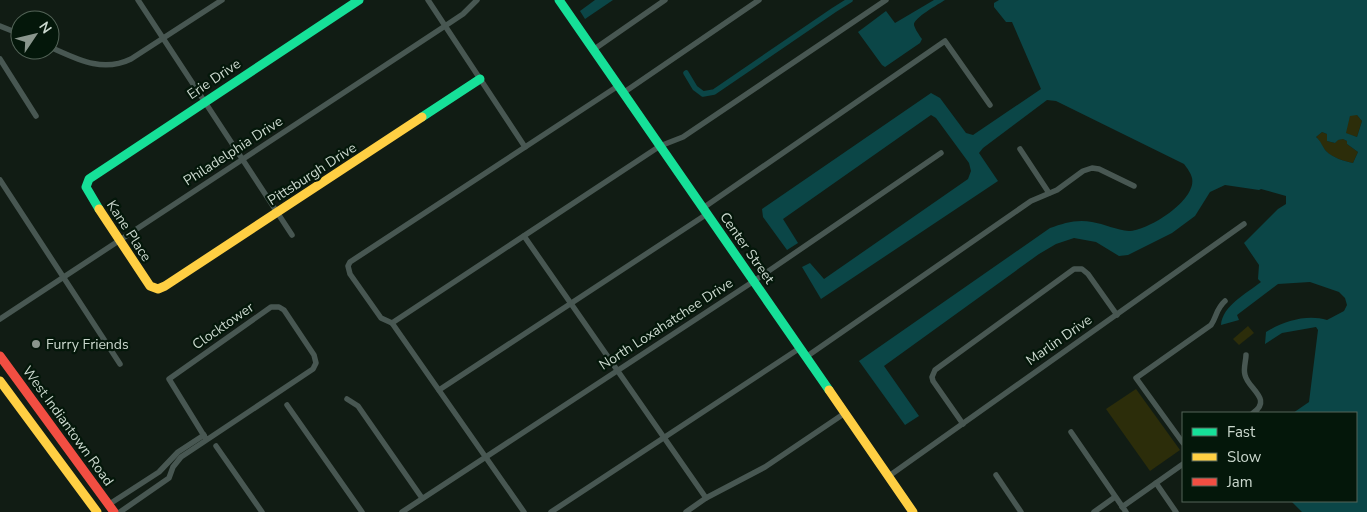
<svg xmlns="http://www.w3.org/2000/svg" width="1367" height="512" viewBox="0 0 1367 512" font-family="'Nunito Sans',sans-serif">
	<rect width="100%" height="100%" fill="#111c14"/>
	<g fill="#2c2d0a">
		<polygon points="1350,115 1357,115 1362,121 1357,137 1345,133"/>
		<path d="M1322,132L1327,134V141L1335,143L1337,140L1343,139L1347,141V144L1358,152L1353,163C1344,161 1332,158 1326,151C1321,146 1321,141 1316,137Z"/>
		<polygon points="1248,326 1254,333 1239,345 1233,339"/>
		<polygon points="1136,389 1180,450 1150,471 1106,409"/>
	</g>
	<g fill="#0b4647" fill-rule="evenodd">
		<polygon points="595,0 613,0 585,19 580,11"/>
		<path d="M934,0H945C939,4 913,18 914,25C915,29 919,35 922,39L920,43L885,67L882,65L858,32L886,11L895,23Z"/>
		<path d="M999,0H1367V512H1302L1291,501H1356V413H1293L1309,402L1318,330L1316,327L1282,333L1265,344L1266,332C1284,321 1307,314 1327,320L1344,311L1347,305L1345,298L1339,292L1310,282L1278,284L1237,315L1239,320L1221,325C1222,306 1247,293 1261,282L1258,279L1259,265L1244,243L1278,209L1286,204V196L1261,189L1259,190L1225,185L1210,192L1195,216L1172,233L1128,255L1119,256L1096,242L1074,238L1056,244L1039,254L884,366L919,416L905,425L859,361L1050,228C1064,223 1077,219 1092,222C1104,224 1117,230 1129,231C1148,231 1197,200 1192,178C1191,173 1187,168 1184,164L1056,101L1047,100L983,148L979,153L998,181L821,299L802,267L810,263L824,279L968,179L971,171L969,163L936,118L931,115L783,219L798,243L787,250L763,217L762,209L931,93L940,98L966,133L973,135L1041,89L1012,22H1006L994,7V3ZM1357,115L1362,121L1357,137L1346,133L1350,116ZM1322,132L1327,134V141L1335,143L1338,140L1343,139L1347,141V144L1358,152L1353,163C1344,161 1333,158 1326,151C1322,146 1321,141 1316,137Z"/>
	</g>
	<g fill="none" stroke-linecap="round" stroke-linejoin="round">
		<polyline stroke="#0b4647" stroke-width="5.5" points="686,73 695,88 703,94 714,92 834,10 850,0"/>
		<g stroke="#485752" stroke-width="5.5">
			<polyline points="138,0 292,235"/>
			<polyline points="428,0 525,147"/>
			<polyline points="0,26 20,34"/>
			<path d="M50,47C77,59 102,73 131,59L222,0"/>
			<polyline points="593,50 665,0"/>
			<polyline points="0,59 36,116"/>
			<polyline points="623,93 759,0"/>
			<polyline points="1020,149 1049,193"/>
			<polyline points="0,180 120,364"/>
			<polyline points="703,208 945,41 990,105"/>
			<polyline points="524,236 706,498"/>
			<polyline points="0,319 445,26 463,14 477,0"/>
			<polyline points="392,323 660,146 683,137 886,0"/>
			<path d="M1246,355C1246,361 1243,369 1245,375C1248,389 1273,399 1253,413"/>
			<polyline points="806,357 1031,201 1057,190 1083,171 1092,168 1099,169 1134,186"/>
			<polyline points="439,390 707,214"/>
			<polyline points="347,399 358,406 422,498"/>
			<polyline points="287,405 362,512"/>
			<polyline points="963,424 933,381 932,377 935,370 1074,269 1082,269 1088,274 1117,315"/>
			<polyline points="1071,432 1126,512"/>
			<path d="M1183,443L1136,378L1211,325C1217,316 1216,309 1225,301"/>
			<polyline points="216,446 262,512"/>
			<polyline points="996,475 1021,512"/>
			<polyline points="889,476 1244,224"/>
			<polyline points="1156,483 1176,512"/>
			<polyline points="108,505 159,472 178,452 204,435"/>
			<polyline points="1122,507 1183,464"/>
			<polyline points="120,512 169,478 173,467 181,457 313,369 316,363 314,355 284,310 279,307 271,307 169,379 206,439"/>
			<polyline points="402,512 754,281 941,153"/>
			<polyline points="524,512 392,323 381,318 350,274 348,266 350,262 618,86"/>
			<polyline points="551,512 800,348"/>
			<polyline points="686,512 706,498 765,467 845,413"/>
			<polyline points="1094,512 1115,497"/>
		</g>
		<g stroke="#16e098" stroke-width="9">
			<polyline points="559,0 829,390"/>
			<polyline points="422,117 480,79"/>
			<polyline points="99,209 86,187 89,179 359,0"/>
		</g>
		<g stroke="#ffcf43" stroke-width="9">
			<polyline points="99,209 150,286 158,289 165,286 422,117"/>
			<polyline points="0,381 97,512"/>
			<polyline points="829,390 913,512"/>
		</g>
		<polyline stroke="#f24e42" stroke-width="9" points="0,356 114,512"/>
	</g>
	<circle fill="#8a968d" stroke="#04170a" stroke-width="2" cx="36" cy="344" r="5"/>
	<g text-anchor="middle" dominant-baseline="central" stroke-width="4.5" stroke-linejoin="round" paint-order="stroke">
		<g font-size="14" fill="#cbd8ce" stroke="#04170a">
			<text transform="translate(214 79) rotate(-34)">Erie Drive</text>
			<text transform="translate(233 151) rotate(-33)">Philadelphia Drive</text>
			<text transform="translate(312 174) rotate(-33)">Pittsburgh Drive</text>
			<text transform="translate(129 231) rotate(57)">Kane Place</text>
			<text transform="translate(747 248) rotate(55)">Center Street</text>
			<text transform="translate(666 324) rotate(-33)">North Loxahatchee Drive</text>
			<text transform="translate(223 326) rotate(-35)">Clocktower</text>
			<text transform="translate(1059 340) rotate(-35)">Marlin Drive</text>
			<text transform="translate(68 426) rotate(54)">West Indiantown Road</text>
		</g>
		<g font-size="14" fill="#cbd8ce" stroke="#04170a" text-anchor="start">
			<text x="46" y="344">Furry Friends</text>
		</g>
	</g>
	<rect x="1182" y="412" width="175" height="90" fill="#04170a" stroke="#546458"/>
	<rect x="1192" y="428" width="25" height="8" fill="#16e098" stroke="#546458"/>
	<text x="1227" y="437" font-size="15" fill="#cbd8ce">Fast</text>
	<rect x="1192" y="453" width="25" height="8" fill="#ffcf43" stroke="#546458"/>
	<text x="1227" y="462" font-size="15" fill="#cbd8ce">Slow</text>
	<rect x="1192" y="478" width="25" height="8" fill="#f24e42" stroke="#546458"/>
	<text x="1227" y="487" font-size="15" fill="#cbd8ce">Jam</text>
	<g transform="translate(35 35) rotate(55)"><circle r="24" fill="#04170a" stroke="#546458"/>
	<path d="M0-4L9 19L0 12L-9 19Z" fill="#8a968d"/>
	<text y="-8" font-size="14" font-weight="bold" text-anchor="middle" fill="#cbd8ce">N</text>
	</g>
</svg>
